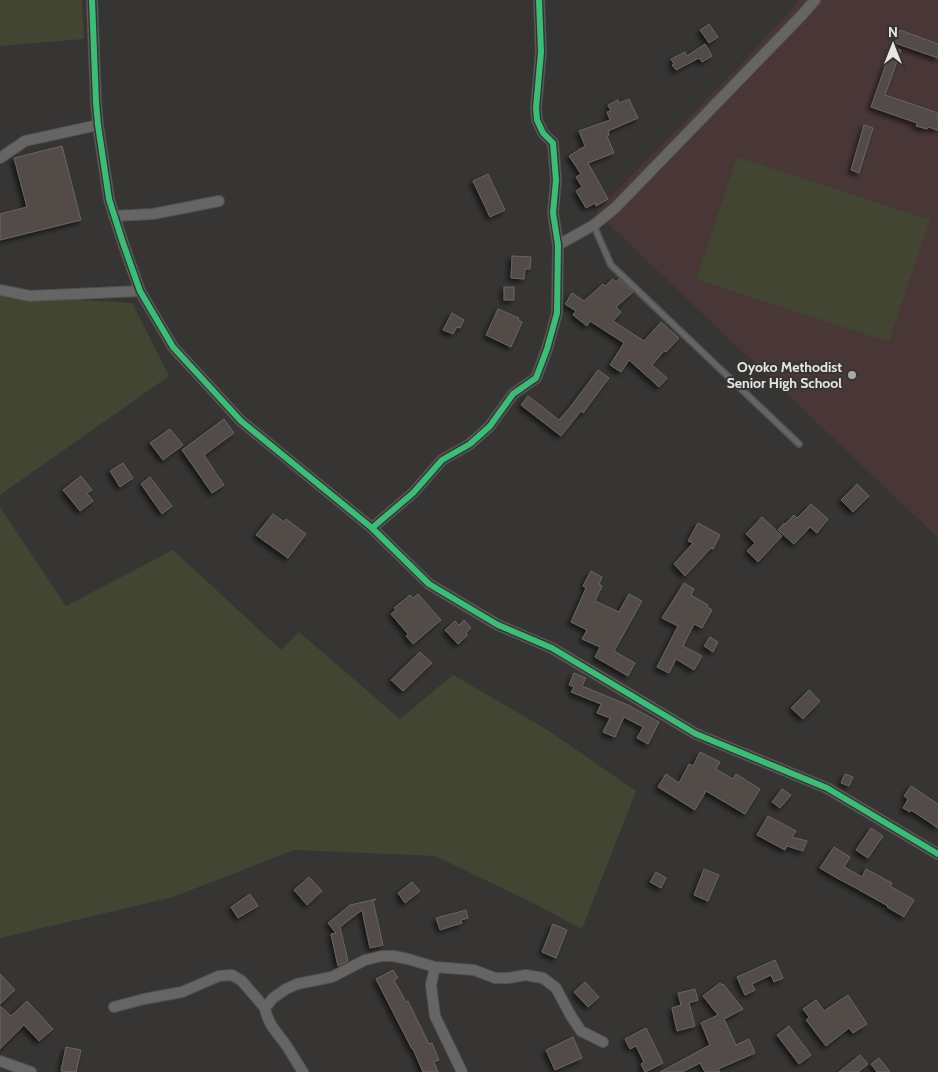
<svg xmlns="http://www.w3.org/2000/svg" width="938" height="1072" viewBox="0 0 938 1072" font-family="Cabin,sans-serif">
	<defs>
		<filter id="shadow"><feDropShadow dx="-3" dy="3" stdDeviation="2.5" flood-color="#0009"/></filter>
	</defs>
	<rect width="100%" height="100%" fill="#363534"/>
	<polygon fill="#493738" points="800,0 938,0 938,538 596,212 743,62"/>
	<g fill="#424532">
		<polygon points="0,0 82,0 84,39 0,46"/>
		<polygon points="737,157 930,220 889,342 696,279"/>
		<polygon points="0,295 132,303 169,376 0,495"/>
		<polygon points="0,507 66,606 173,550 281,650 299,632 400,719 453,675 546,729 636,791 582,929 533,903 435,856 294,850 173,897 0,938"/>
	</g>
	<g fill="#524c46" stroke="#676665" filter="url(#shadow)">
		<polygon points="709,24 718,37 709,43 700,30"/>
		<polygon points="900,30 938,44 938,58 895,43"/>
		<polygon points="705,44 712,56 702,62 699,58 676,70 672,65 674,64 671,59 685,52 687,56"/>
		<polygon points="892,47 901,50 885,95 938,113 938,130 928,127 927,129 916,126 917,123 871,107"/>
		<polygon points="629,99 638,118 608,131 609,135 607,136 614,153 588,163 608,199 596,206 595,203 586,208 576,191 582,187 576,177 581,174 569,156 585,146 579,131 610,120 607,112 611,111 608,105 618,100 619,103"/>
		<polygon points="864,125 873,128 859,173 851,170"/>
		<polygon points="62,146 81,220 0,240 0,214 27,207 14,158"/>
		<polygon points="488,174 505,210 490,217 473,181"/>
		<polygon points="512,256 531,257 530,269 525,269 524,279 511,278"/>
		<polygon points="613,279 616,282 619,279 633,292 616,307 621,312 613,321 644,341 661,322 679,338 666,352 664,351 652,365 667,378 659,387 629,360 621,372 610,365 624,343 590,321 587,326 573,315 576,311 565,304 572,293 584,301 603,284 605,286"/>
		<rect x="504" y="287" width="10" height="13"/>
		<polygon points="498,309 519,318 518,320 522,322 511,347 486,335"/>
		<polygon points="452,313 464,320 460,328 457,327 453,334 443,330"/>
		<polygon points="598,370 609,378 583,413 581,411 561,436 521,405 528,396 559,420 571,406"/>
		<polygon points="224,419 234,433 204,455 224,485 212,493 182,450"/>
		<polygon points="170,429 183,445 163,460 150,443"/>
		<polygon points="123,463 133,478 120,487 110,471"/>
		<polygon points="81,476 92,490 87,493 93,501 80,511 63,490"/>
		<polygon points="150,477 172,506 162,514 141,484"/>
		<polygon points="857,484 869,496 853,512 841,500"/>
		<polygon points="811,504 828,519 817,533 810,527 794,544 778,530 784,523 785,524 794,515 797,518"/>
		<polygon points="273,514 284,522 286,519 306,534 288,558 256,535"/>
		<polygon points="762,517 782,536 758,562 747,551 755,543 746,534"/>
		<polygon points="698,523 720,535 713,549 711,548 685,576 674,564 693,543 688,541"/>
		<polygon points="591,571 602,577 599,584 602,586 595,601 619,612 629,594 642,601 614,651 635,663 628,676 595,657 600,647 582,639 587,630 571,622 586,588 583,586"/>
		<polygon points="684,583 694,589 691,595 708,605 707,607 712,610 702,628 694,624 683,646 702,656 694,670 676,659 669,673 657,667 678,626 662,618"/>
		<polygon points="418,594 441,620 413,644 406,636 408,634 391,614 396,610 394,608 410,595 413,598"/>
		<polygon points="464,620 471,628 466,633 468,635 458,644 445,630 455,621 459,625"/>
		<polygon points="710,637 718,642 713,652 704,646"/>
		<polygon points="420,652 432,663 403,691 391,680"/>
		<polygon points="574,673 586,678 582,686 628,705 659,722 648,744 637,738 643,727 624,717 615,737 603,732 610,718 597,713 601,704 571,692 574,687 569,685"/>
		<polygon points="809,690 820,701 803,719 791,708"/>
		<polygon points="700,752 720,762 716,769 733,779 736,774 760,789 745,814 706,791 695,810 658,787 666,774 679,783 689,764 693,766"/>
		<polygon points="845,774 853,777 849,786 841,783"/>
		<polygon points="911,786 938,804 938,828 911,810 910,812 903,808 908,799 904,796"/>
		<polygon points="782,789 791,795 780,808 772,802"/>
		<polygon points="768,816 796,831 792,837 807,841 803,851 787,846 785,850 757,835"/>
		<polygon points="871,828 883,836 868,858 856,850"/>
		<polygon points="834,847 850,857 844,867 862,877 866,869 892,883 890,886 914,900 904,917 887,907 888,906 854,887 837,878 820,868"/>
		<polygon points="704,869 719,875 708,901 694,895"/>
		<polygon points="656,872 666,878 661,888 650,882"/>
		<polygon points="309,877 322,891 307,905 294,890"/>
		<polygon points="412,882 420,891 405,903 398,893"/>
		<polygon points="250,894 258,906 238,918 231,907"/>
		<polygon points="376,899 373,901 383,945 370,948 362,910 340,927 348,961 338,966 331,934 336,933 328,923 350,905"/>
		<polygon points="466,910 468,918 461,920 462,923 440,930 436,918"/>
		<polygon points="553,924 567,930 556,958 542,952"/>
		<polygon points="775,960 783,978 774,982 771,975 752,984 755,990 745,995 737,977"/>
		<polygon points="393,970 398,978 394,980 406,1002 408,1001 429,1044 432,1043 439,1060 434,1062 438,1072 423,1072 413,1049 412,1049 376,979"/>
		<polygon points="0,974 15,990 0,1004"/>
		<polygon points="585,982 599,997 588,1007 574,992"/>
		<polygon points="720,983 722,985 723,984 743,1009 724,1019 736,1045 749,1039 755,1053 718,1069 720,1072 705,1072 700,1063 682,1072 660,1072 710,1045 701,1023 718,1015 703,996"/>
		<polygon points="695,989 698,1000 689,1003 695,1026 677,1031 672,1008 681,1005 678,993"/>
		<polygon points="848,995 867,1024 853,1033 849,1028 826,1046 806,1020 809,1017 803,1009 816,1000 824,1011"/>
		<polygon points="27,1001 53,1029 39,1041 24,1025 0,1049 0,1006 11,1016"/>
		<polygon points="789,1026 811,1055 799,1064 777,1035"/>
		<polygon points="646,1028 663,1063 645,1072 641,1064 644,1062 636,1046 630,1049 625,1039"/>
		<polygon points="573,1037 582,1058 555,1070 546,1050"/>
		<polygon points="66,1047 81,1050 76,1072 61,1071"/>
		<polygon points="860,1055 868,1064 858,1072 839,1072"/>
		<polygon points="879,1058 890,1072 877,1072 871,1064"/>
	</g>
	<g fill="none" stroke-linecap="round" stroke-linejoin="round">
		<g stroke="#525151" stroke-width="8">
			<polyline id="service" points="594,226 611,265 799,444"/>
		</g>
		<g stroke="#525151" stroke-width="12">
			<g id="minor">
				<polyline points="92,0 96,102 98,125 109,199 122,240 140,291 173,347 241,421 372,528 429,584 498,625 552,648 696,734 827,788 938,854"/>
				<polyline points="0,158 25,141 98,125"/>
				<polyline points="114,216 153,214 219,201"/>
				<polyline points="558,245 594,225 615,208 802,15 815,0"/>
				<polyline points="0,290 30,296 140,291"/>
				<polyline points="372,528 413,493 442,460 470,444 490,426 513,394 536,378 547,349 557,313 558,245 553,213 556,180 553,143 543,133 537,120 536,108 541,52 539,0"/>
				<polyline points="435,967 431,985 435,1016 462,1072"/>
				<polyline points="114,1007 144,999 182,992 219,976 232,975 242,981 265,1008"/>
				<polyline points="0,1061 31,1072"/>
				<path d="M303,1072C297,1063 292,1054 286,1045C277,1032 268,1025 265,1008L273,998L286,989L297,984L332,977L365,960L382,956H393L408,959L435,967L474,970L495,978H508L526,975L543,978L556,988L571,1016L581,1031L603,1042"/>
			</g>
		</g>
		<use href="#service" stroke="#666564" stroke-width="5"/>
		<use href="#minor" stroke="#666564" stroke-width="10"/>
		<g stroke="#373533" stroke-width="9">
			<g id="cycleway">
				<polyline points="92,0 96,102 98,125 109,199 122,240 140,291 173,347 241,421 372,528 429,584 498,625 552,648 696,734 827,788 938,854"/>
				<polyline points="372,528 413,493 442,460 470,444 490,426 513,394 536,378 547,349 557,313 558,245 553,213 556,180 553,143 543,133 537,120 536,108 541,52 539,0"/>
			</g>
		</g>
		<use href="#cycleway" stroke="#3abd76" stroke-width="6"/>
	</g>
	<circle fill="#a9a8a7" stroke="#373533" stroke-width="2" cx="852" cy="375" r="5"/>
	<g text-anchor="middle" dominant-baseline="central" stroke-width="4" stroke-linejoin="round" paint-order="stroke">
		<g font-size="14" font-weight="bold" fill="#e7e6e5" stroke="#373533" text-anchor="end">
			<text x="842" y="367">Oyoko Methodist<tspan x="842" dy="16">Senior High School</tspan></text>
		</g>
	</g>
	<g transform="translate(893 45)" stroke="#373533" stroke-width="4" paint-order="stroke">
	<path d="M0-4L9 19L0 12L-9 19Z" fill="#e7e6e5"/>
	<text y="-8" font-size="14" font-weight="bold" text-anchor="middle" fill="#e7e6e5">N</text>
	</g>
</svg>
